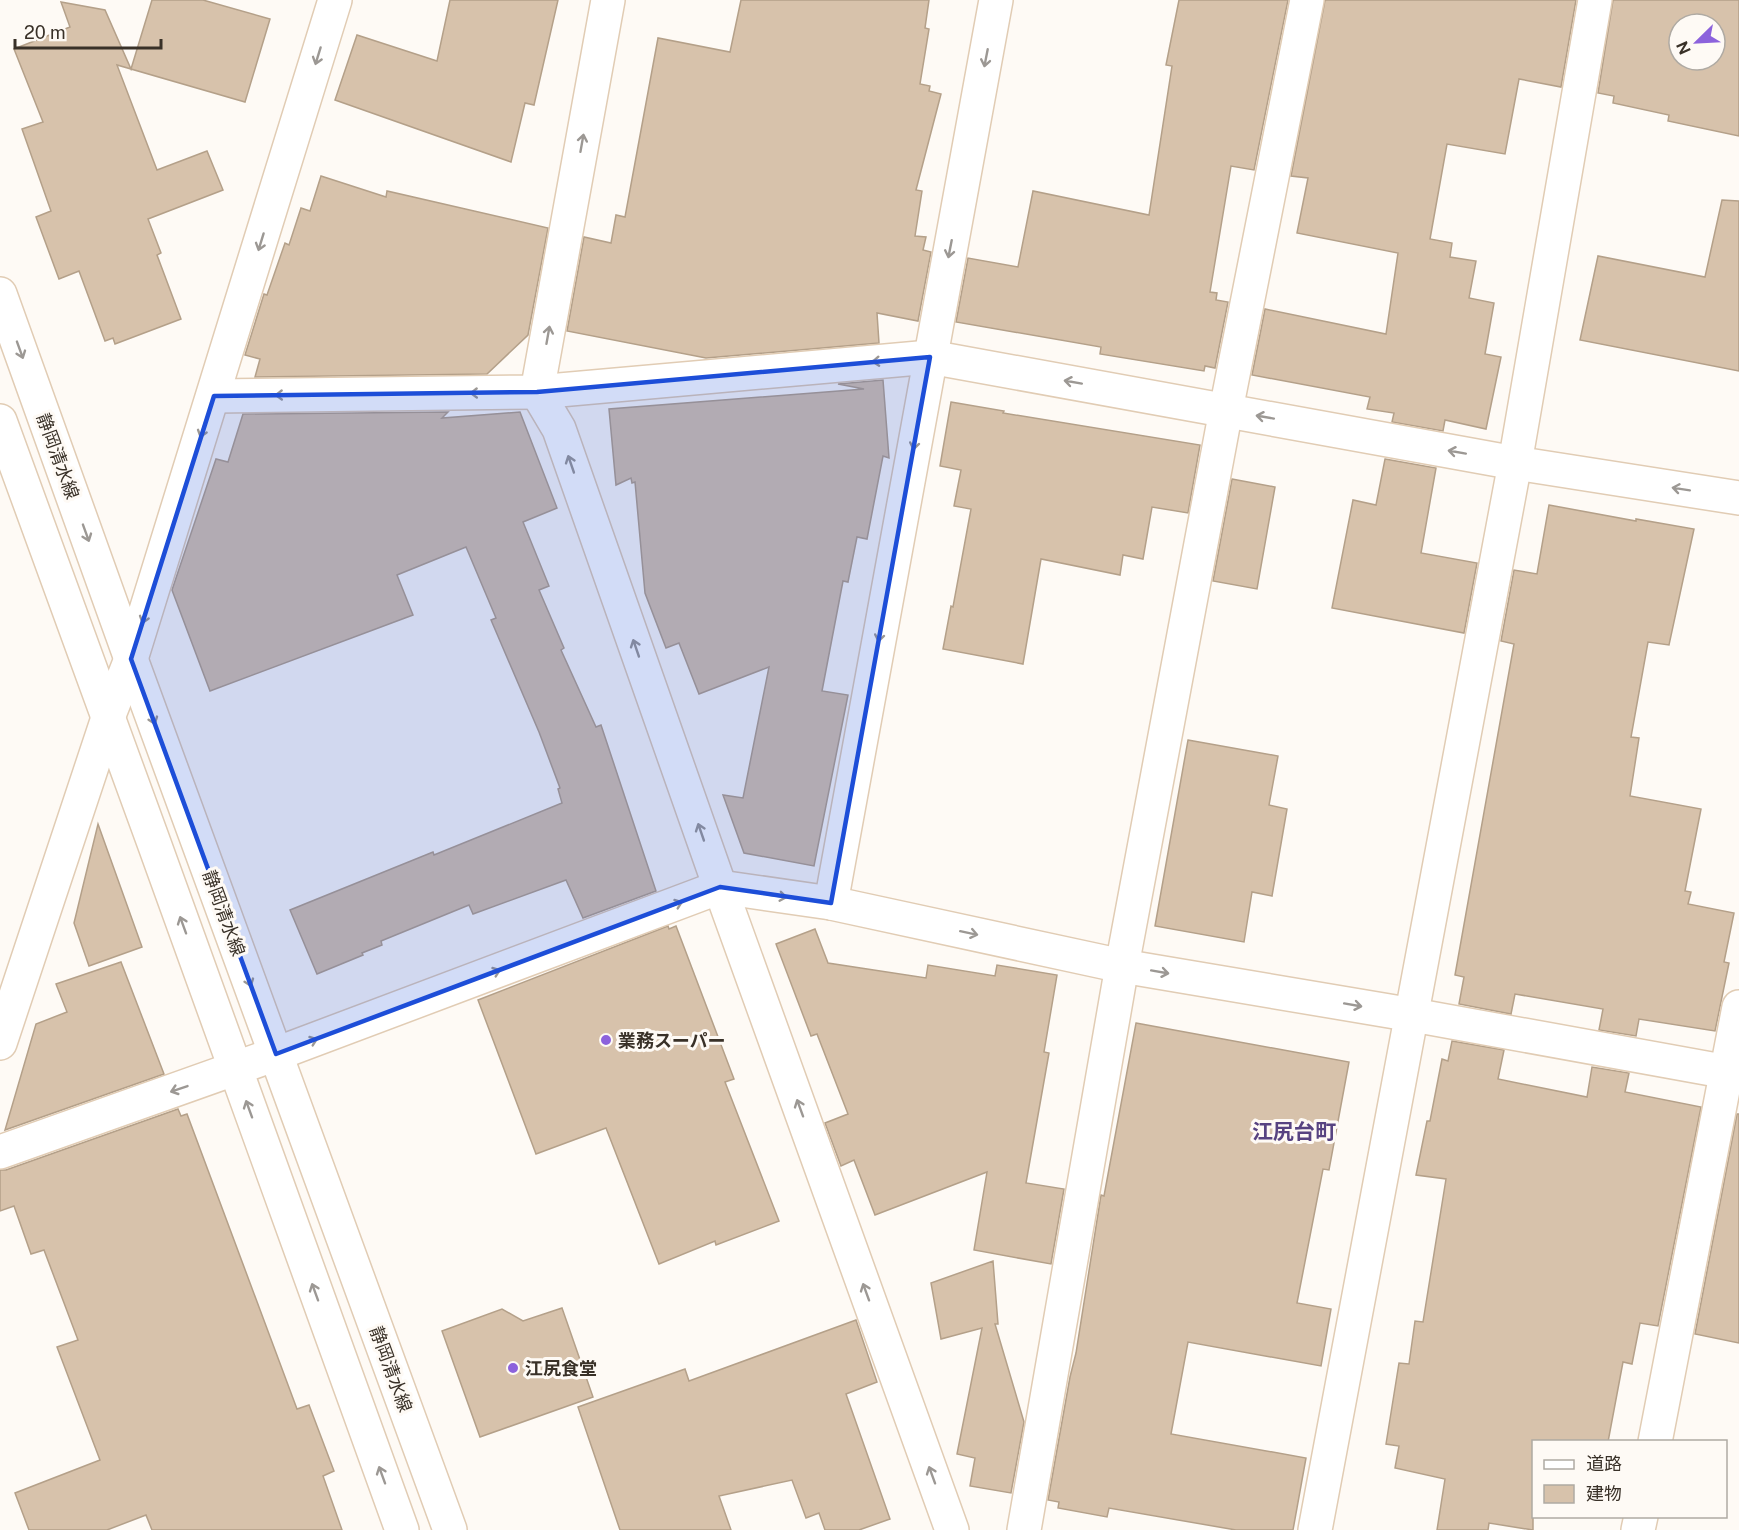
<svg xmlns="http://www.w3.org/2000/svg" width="1739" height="1530" viewBox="0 0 1739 1530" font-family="'Public Sans','Noto Sans JP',sans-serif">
	<rect width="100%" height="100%" fill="#fefaf5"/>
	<g fill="#d7c2ab" stroke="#b4a089" stroke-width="1.5" fill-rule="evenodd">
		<polygon points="152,0 203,0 270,19 245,102 117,65 157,170 207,151 223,190 148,219 161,253 157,255 181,319 115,344 113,338 105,341 79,271 59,279 36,217 51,211 22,129 43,122 14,49 70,27 61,2 105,10 131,69"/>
		<polygon points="450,0 558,0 534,105 525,103 511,162 335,100 357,35 437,61"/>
		<polygon points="741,0 929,0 925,28 929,29 920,84 930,86 929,91 941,94 916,190 922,191 915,236 926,237 923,250 931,252 918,321 877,313 879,343 706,358 567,331 584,237 611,243 616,215 625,217 658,38 730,52"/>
		<polygon points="1179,0 1288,0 1254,170 1231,166 1210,292 1217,293 1216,300 1228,302 1215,368 1205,366 1204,371 1100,354 1101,347 956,322 968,258 1018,267 1033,191 1149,215 1172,66 1166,65"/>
		<polygon points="1325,0 1576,0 1561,87 1519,79 1505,154 1447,144 1430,239 1452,243 1450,257 1476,261 1469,298 1494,303 1485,354 1501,357 1486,429 1445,420 1443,431 1392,422 1394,413 1367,409 1370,397 1252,375 1265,309 1386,334 1398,253 1297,233 1308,178 1291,176"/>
		<path d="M1613,0H1739V136L1668,121L1669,115L1613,103L1614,96L1598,93ZM1679,24H1715V60H1679Z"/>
		<polygon points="321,176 386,197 387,191 548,228 528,335 487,374 255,377 260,359 245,355 264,294 267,295 285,243 289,245 301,208 310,211"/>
		<polygon points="1722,200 1739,201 1739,371 1580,340 1598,256 1705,277"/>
		<polygon points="883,380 889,458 883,456 867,539 857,537 848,582 843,581 822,691 848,695 814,866 744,853 723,795 743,798 769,667 699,694 679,643 666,648 645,593 635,482 632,483 631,478 616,485 609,409 864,389 838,384"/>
		<polygon points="951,402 1004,411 1003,413 1200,445 1188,513 1152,507 1143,559 1123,555 1120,575 1041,559 1023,664 943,649 951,606 953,607 971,509 954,506 961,470 940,466"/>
		<polygon points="448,412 442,418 520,412 557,508 523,522 549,586 539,590 564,648 561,650 596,727 601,725 656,891 583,918 566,880 473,914 469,905 381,941 382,945 362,953 363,955 317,974 290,910 433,852 434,855 562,803 558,789 560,788 539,732 491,620 496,618 466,547 397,575 413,615 210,691 172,590 216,459 228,462 243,414"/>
		<polygon points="1385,459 1436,468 1421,553 1477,563 1464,633 1332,608 1353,500 1376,505"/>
		<polygon points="1232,479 1275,487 1257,589 1213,581"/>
		<polygon points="1549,505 1636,521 1636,519 1694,529 1669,645 1648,642 1631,737 1639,738 1630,796 1701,809 1685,891 1691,892 1688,904 1734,913 1724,962 1729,963 1715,1031 1639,1019 1636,1036 1599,1030 1603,1009 1515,994 1511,1014 1459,1004 1464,977 1455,975 1514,644 1501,641 1514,570 1537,574"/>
		<polygon points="1188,740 1278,756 1269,805 1287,809 1272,896 1252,892 1244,942 1155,926"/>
		<polygon points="98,824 142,947 89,966 74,923"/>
		<polygon points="668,926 669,929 676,926 734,1079 725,1082 779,1221 716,1245 715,1241 659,1264 606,1128 536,1154 478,1000"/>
		<polygon points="815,929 828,963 926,978 928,965 995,976 997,965 1057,975 1044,1052 1049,1053 1026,1183 1064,1189 1051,1264 974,1250 987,1172 875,1215 854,1160 841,1166 825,1123 848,1114 817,1034 811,1036 776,944"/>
		<polygon points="121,962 164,1074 5,1130 36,1024 67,1012 56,984"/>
		<polygon points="1136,1023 1349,1062 1329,1170 1323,1169 1297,1303 1331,1309 1321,1366 1188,1342 1171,1434 1306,1458 1293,1530 1236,1530 1109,1508 1107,1517 1058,1508 1059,1502 1048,1500 1070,1377 1076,1353 1101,1195 1104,1196"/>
		<polygon points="1452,1041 1504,1050 1498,1079 1587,1097 1592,1067 1629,1073 1625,1092 1701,1107 1658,1326 1640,1323 1632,1364 1623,1362 1608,1442 1533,1442 1533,1530 1489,1523 1488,1530 1437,1530 1445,1479 1395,1468 1399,1446 1386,1444 1399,1363 1409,1364 1415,1321 1423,1322 1446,1179 1416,1175 1427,1121 1430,1121 1442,1059 1448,1061"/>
		<polygon points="178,1109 181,1116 187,1114 297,1409 309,1405 334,1471 323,1476 342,1530 152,1530 146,1515 107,1530 29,1530 15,1493 100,1460 57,1347 78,1340 44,1250 31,1254 14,1206 0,1211 0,1170 6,1170"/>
		<polygon points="1737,1114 1739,1114 1739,1343 1695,1334"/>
		<polygon points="993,1261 998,1324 995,1324 1024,1422 1011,1493 970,1486 975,1458 957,1454 982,1328 941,1339 931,1283"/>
		<polygon points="562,1308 593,1397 480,1437 442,1331 502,1309 523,1321"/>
		<polygon points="856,1320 877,1382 846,1394 890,1519 859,1530 825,1530 819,1513 806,1518 792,1480 719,1496 731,1530 620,1530 578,1407 685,1369 689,1381"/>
	</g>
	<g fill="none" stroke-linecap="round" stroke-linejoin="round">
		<g stroke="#e1ccb4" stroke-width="36">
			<g id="street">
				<polyline points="608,0 537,392 559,429 720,887 952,1530"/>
				<polyline points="214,396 537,392 930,357 1515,463 1739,498"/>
				<polyline points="109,715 131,659 335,0"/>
				<polyline points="831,903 996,0"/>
				<polyline points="0,1152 276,1054 720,887 831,903 1122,966 1413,1015 1739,1074"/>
				<polyline points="1655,1442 1739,1007"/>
				<polyline points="1024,1530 1122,966 1226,410 1307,0"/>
				<polyline points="1315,1530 1515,463 1595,0"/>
				<polyline points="1638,1530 1641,1516"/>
			</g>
		</g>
		<g stroke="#e1ccb4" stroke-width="36">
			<polyline id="secondary" points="0,1043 109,715"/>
		</g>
		<g stroke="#e1ccb4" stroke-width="36">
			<g id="primary">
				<polyline points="0,294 131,659 450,1530"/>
				<path d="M0,421C136,790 268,1160 402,1530"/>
			</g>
		</g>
		<use href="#street" stroke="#fff" stroke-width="33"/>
		<use href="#secondary" stroke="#fff" stroke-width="33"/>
		<use href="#primary" stroke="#fff" stroke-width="33"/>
	</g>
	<defs><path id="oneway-shaft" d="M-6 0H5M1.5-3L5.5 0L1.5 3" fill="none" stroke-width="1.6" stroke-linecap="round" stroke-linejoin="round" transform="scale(1.5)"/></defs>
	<g stroke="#9c9894">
		<use href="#oneway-shaft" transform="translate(318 56) rotate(107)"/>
		<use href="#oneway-shaft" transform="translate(986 58) rotate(101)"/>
		<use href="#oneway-shaft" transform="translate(582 143) rotate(-80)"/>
		<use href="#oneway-shaft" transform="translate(261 242) rotate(107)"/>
		<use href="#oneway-shaft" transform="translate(950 249) rotate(101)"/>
		<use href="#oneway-shaft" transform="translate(548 335) rotate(-80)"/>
		<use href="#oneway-shaft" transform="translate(20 350) rotate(70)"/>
		<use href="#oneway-shaft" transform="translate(881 361) rotate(175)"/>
		<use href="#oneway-shaft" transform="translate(1073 382) rotate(-170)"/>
		<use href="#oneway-shaft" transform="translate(479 393) rotate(179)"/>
		<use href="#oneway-shaft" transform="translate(284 395) rotate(179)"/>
		<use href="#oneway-shaft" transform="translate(1265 417) rotate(-170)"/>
		<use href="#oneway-shaft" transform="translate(203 429) rotate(107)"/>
		<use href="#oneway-shaft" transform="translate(915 441) rotate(100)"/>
		<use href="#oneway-shaft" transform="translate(1457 452) rotate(-170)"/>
		<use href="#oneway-shaft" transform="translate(571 464) rotate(-109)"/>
		<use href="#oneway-shaft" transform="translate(1681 489) rotate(-171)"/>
		<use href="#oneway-shaft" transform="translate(86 533) rotate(70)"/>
		<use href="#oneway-shaft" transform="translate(145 615) rotate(107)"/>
		<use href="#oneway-shaft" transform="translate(880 633) rotate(100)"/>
		<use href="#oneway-shaft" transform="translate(636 648) rotate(-109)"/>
		<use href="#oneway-shaft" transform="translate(152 716) rotate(70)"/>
		<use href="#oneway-shaft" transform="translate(701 832) rotate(-109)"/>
		<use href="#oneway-shaft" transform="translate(778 896) rotate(8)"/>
		<use href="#oneway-shaft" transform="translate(674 905) rotate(-21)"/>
		<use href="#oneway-shaft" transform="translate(183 925) rotate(-110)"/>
		<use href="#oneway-shaft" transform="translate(969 933) rotate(12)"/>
		<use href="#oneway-shaft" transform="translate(1160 972) rotate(10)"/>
		<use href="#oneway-shaft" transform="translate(492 973) rotate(-21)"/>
		<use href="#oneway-shaft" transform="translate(248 978) rotate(70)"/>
		<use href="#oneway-shaft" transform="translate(1353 1005) rotate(10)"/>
		<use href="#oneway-shaft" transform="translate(309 1042) rotate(-21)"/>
		<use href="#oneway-shaft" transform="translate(179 1089) rotate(161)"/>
		<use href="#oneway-shaft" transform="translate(800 1108) rotate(-110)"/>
		<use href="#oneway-shaft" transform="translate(249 1109) rotate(-110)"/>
		<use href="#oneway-shaft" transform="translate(315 1292) rotate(-110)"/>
		<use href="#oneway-shaft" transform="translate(866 1292) rotate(-110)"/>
		<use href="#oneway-shaft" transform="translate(382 1475) rotate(-110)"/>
		<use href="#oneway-shaft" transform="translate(932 1475) rotate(-110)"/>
	</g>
	<path fill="#1d4ed8" fill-opacity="0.2" stroke="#1d4ed8" stroke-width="4.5" stroke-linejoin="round" d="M930,357L831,903L720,887L276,1054L131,659L214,396L537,392Z"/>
	<g fill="#8c62dc" stroke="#fefaf5" stroke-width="2">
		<circle cx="606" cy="1040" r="6"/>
		<circle cx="513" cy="1368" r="6"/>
	</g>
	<g text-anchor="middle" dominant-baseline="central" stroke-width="6" stroke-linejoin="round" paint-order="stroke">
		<g font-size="18" fill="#393128" stroke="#fefaf5">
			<text transform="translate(58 456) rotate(70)">静岡清水線</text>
			<text transform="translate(224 913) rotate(70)">静岡清水線</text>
			<text transform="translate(391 1369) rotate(70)">静岡清水線</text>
		</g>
		<g font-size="18" font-weight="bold" fill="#393128" stroke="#fefaf5" text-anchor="start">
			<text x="618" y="1040">業務スーパー</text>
			<text x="525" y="1368">江尻食堂</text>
		</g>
		<g font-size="21" font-weight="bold" fill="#574381" stroke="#fefaf5">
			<text x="1294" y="1131">江尻台町</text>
		</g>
	</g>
	<rect x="1532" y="1440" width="195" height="78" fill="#fefaf5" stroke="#afaaa3" stroke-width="1.5"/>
	<rect x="1544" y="1460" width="30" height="9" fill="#ffffff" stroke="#afaaa3" stroke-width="1.5"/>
	<text x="1586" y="1470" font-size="18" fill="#393128">道路</text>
	<rect x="1544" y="1485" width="30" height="18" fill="#d7c2ab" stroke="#afaaa3" stroke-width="1.5"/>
	<text x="1586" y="1500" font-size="18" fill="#393128">建物</text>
	<g transform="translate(1697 42) rotate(246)"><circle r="28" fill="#fefaf5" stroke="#afaaa3" stroke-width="1.5"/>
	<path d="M0-4.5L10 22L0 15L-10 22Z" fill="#8c62dc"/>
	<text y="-9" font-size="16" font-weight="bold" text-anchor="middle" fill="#393128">N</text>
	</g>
	<path d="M15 39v9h146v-9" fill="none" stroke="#393128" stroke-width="3"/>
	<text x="24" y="39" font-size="18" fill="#393128" stroke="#fefaf5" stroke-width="4.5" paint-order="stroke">20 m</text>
</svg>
